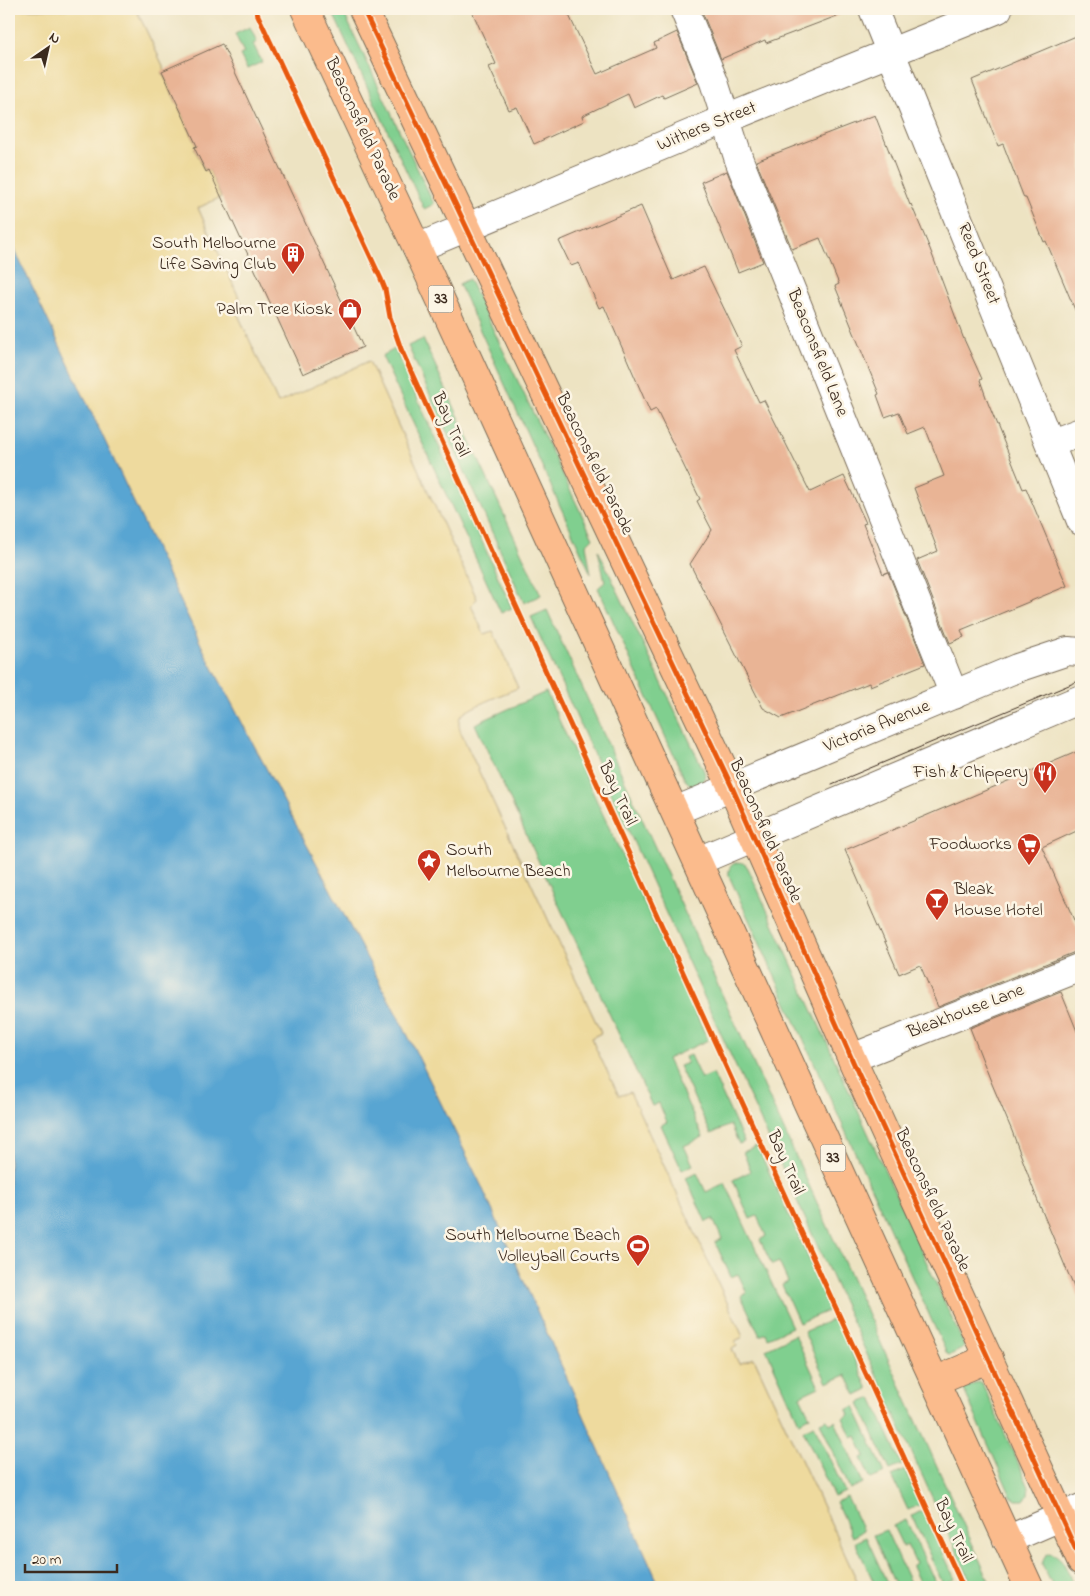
<svg xmlns="http://www.w3.org/2000/svg" width="1090" height="1596" viewBox="0 0 1090 1596" font-family="'Indie Flower',sans-serif">
	<rect width="100%" height="100%" fill="#fcf5e5"/>
	<filter id="ink" filterUnits="userSpaceOnUse"><feTurbulence type="fractalNoise" baseFrequency=".02" numOctaves="2"/><feDisplacementMap in="SourceGraphic" scale="10" xChannelSelector="R" yChannelSelector="G"/><feConvolveMatrix kernelMatrix="1 2 1 2 8 2 1 2 1" color-interpolation-filters="sRGB"/></filter>
	<filter id="wash" filterUnits="userSpaceOnUse"><feTurbulence type="fractalNoise" baseFrequency=".0096" numOctaves="4" result="noise"/><feDisplacementMap in="SourceGraphic" scale="20" xChannelSelector="R" yChannelSelector="G"/><feGaussianBlur stdDeviation="1.12" result="paint"/><feColorMatrix in="noise" values="0 0 0 0 0 0 0 0 0 0 0 0 0 0 0 0 0 1.4 0 .05"/><feComposite in="paint" operator="in"/></filter>
	<g filter="url(#wash)">
		<rect width="100%" height="100%" fill="#ede3c2"/>
		<g fill="#80cf8f" stroke="#5e7c56">
			<polygon points="331,9 342,9 434,204 424,209"/>
			<polygon points="250,27 257,42 253,44 262,62 247,69 240,55 244,53 235,34"/>
			<polygon points="469,279 593,538 586,545 591,574 459,284"/>
			<polygon points="423,339 541,595 524,603 408,346"/>
			<polygon points="395,349 512,608 501,613 382,356"/>
			<polygon points="598,550 704,771 705,776 701,784 692,786 685,780 598,588 605,582"/>
			<polygon points="547,610 992,1587 973,1587 531,617"/>
			<polygon points="546,692 708,1040 667,1059 703,1137 684,1146 693,1165 682,1170 661,1125 667,1122 659,1103 652,1106 475,724"/>
			<path d="M740,862L745,864L748,868L964,1345L962,1349L950,1355L947,1354L729,876C728,868 731,863 740,862Z"/>
			<polygon points="690,1055 701,1079 713,1074 744,1142 739,1144 730,1125 711,1134 679,1066 687,1063 685,1057"/>
			<polygon points="757,1146 832,1309 799,1323 782,1285 788,1282 779,1262 772,1265 760,1240 766,1236 757,1216 750,1219 733,1180 751,1171 743,1152"/>
			<polygon points="697,1173 706,1192 725,1183 792,1327 768,1338 766,1333 760,1336 741,1296 747,1293 738,1274 731,1277 715,1242 722,1239 713,1219 706,1222 686,1178"/>
			<polygon points="836,1318 868,1389 856,1395 846,1375 827,1383 804,1332"/>
			<polygon points="795,1335 819,1387 800,1396 810,1417 799,1422 766,1349"/>
			<polygon points="979,1382 982,1383 1029,1487 1028,1495 1024,1500 1016,1500 1011,1496 964,1390 965,1388"/>
			<polygon points="872,1398 902,1465 890,1470 859,1403"/>
			<polygon points="854,1406 885,1473 871,1479 861,1458 865,1456 856,1436 852,1438 843,1418 849,1415 847,1410"/>
			<polygon points="827,1419 830,1424 835,1421 863,1483 850,1489 820,1422"/>
			<polygon points="814,1425 845,1492 834,1497 803,1430"/>
			<polygon points="905,1470 921,1504 908,1510 892,1476"/>
			<polygon points="847,1497 863,1531 852,1537 836,1502"/>
			<polygon points="923,1510 955,1579 943,1584 912,1516"/>
			<polygon points="906,1520 937,1586 929,1587 927,1584 921,1586 912,1567 916,1564 907,1545 903,1547 893,1526"/>
			<polygon points="886,1530 912,1587 896,1587 873,1535"/>
			<polygon points="866,1537 889,1587 876,1587 855,1542"/>
			<path d="M1049,1553C1064,1554 1069,1576 1074,1587H1053L1042,1564L1045,1556Z"/>
		</g>
		<path fill="#eeda9e" stroke="#94825e" d="M9,9H136L165,70L162,72L197,146L194,148L205,171L209,170L221,197L198,208L242,304L235,308L278,403L369,361L477,599L471,605L484,634L493,631L518,688C508,692 464,709 460,717C458,722 459,727 461,733L601,1033L591,1038L619,1096L630,1092L743,1337L735,1341L737,1346L732,1349L739,1364L754,1358L860,1587H660L481,1185L406,1032L205,653L9,238Z"/>
		<polygon fill="#59a5d2" stroke="#4a6878" points="9,238 205,653 406,1032 481,1185 660,1587 9,1587"/>
		<g id="blocks">
			<g fill="#e9b495">
				<polygon points="471,9 566,9 597,74 656,48 654,43 677,32 698,83 664,98 662,95 634,108 628,94 582,116 584,121 534,144 517,107 509,110 489,67 496,64"/>
				<polygon points="701,9 849,9 850,11 766,43 765,40 721,59"/>
				<polygon points="1081,34 1081,324 1046,241 1044,242 1026,198 1024,198 1003,144 998,146 972,80"/>
				<polygon points="222,44 363,347 303,374 209,170 206,172 194,147 197,146 162,71"/>
				<polygon points="875,115 910,205 911,204 930,249 963,337 982,379 980,380 988,403 1023,489 1026,488 1067,586 961,630 964,637 950,643 917,560 938,551 914,488 944,476 925,427 908,434 899,412 885,417 877,395 879,394 835,286 839,284 820,238 792,249 756,161"/>
				<polygon points="727,171 763,262 738,272 701,182"/>
				<polygon points="641,206 673,280 704,267 742,346 734,350 759,402 764,400 810,492 844,476 866,523 863,524 883,574 888,572 925,664 870,686 869,683 781,718 763,708 690,564 712,530 697,501 700,499 656,409 650,412 604,306 599,308 579,263 571,266 559,241"/>
				<polygon points="1081,750 1081,829 1042,847 1081,936 1081,952 1075,952 938,1007 920,965 899,974 845,850"/>
				<polygon points="1061,992 1081,1041 1081,1304 1037,1199 1012,1131 992,1084 970,1028"/>
			</g>
		</g>
	</g>
	<g filter="url(#ink)">
		<use href="#blocks" fill-opacity="0" stroke="#796b57" stroke-width="1"/>
		<g fill="none" stroke-linecap="round" stroke-linejoin="round">
			<g stroke="#796b57" stroke-width="30">
				<g id="minor">
					<polyline points="684,9 714,82 739,160 954,695"/>
					<polyline points="873,9 1081,521"/>
					<polyline points="417,248 726,119 998,9"/>
					<polyline points="1051,443 1081,432"/>
					<polyline points="675,811 1017,668 1068,651 1081,652"/>
					<polyline points="698,861 1081,699"/>
					<polyline points="852,1058 1081,967"/>
					<polyline points="1007,1540 1081,1508"/>
				</g>
			</g>
			<g stroke="#796b57" stroke-width="30">
				<g id="major">
					<polyline points="305,9 417,248 1029,1587"/>
					<polyline points="363,9 732,787 858,1073 1081,1561"/>
					<polyline points="935,1381 989,1358"/>
				</g>
			</g>
			<use href="#minor" stroke="#fff" stroke-width="28"/>
			<use href="#major" stroke="#fbbb8c" stroke-width="28"/>
			<polyline stroke="#3b2a1e" stroke-width="1" points="832,784 1081,680"/>
			<g stroke="#fcf5e5" stroke-width="8">
				<g id="cycleway">
					<polyline points="255,9 381,279 385,289 390,317 401,349 486,540 963,1587"/>
					<polyline points="363,9 732,787 858,1073 1081,1561"/>
				</g>
			</g>
			<use href="#cycleway" stroke="#e8590c" stroke-width="5"/>
		</g>
	</g>
	<defs>
		<g id="building-pin" transform="scale(1.25)"><path d="M0 17L-7.5 6A9.5 9.5 0 1 1 7.5 6Z" fill="#c8321e" stroke="#fcf5e5"/><path d="M-4-6H4V6H1V3H-1V6H-4ZM-2.5-4.3h1.7v1.8h-1.7ZM.8-4.3h1.7v1.8H.8ZM-2.5-1h1.7V.8h-1.7ZM.8-1h1.7V.8H.8Z" fill="#fff"/></g>
		<g id="shop-pin" transform="scale(1.25)"><path d="M0 17L-7.5 6A9.5 9.5 0 1 1 7.5 6Z" fill="#c8321e" stroke="#fcf5e5"/><path d="M-5-2.5h2.3a2.7 3.5 0 0 1 5.4 0H5L5.5 6h-11ZM-1.5-2.5h3a1.5 2.3 0 0 0-3 0Z" fill="#fff"/></g>
		<g id="restaurant-pin" transform="scale(1.25)"><path d="M0 17L-7.5 6A9.5 9.5 0 1 1 7.5 6Z" fill="#c8321e" stroke="#fcf5e5"/><path d="M-5-6h1v4h1v-4h1v4h1v-4h1v5L-1.5 .5V6h-2V.5L-5-1ZM5-6V6H3V1.5H1.5Q1.5-4 5-6Z" fill="#fff"/></g>
		<g id="supermarket-pin" transform="scale(1.25)"><path d="M0 17L-7.5 6A9.5 9.5 0 1 1 7.5 6Z" fill="#c8321e" stroke="#fcf5e5"/><path d="M-6-5.5h2.5l.6 2H6L4.5 2H-2.5L-4.4-4H-6ZM-1.5 3.2a1.3 1.3 0 1 0 .1 0ZM3 3.2a1.3 1.3 0 1 0 .1 0Z" fill="#fff"/></g>
		<g id="sight-pin" transform="scale(1.25)"><path d="M0 17L-7.5 6A9.5 9.5 0 1 1 7.5 6Z" fill="#c8321e" stroke="#fcf5e5"/><path d="M0-6L1.8-2.2L6-1.7L2.9 1.2L3.7 5.4L0 3.3L-3.7 5.4L-2.9 1.2L-6-1.7L-1.8-2.2Z" fill="#fff"/></g>
		<g id="bar-pin" transform="scale(1.25)"><path d="M0 17L-7.5 6A9.5 9.5 0 1 1 7.5 6Z" fill="#c8321e" stroke="#fcf5e5"/><path d="M-6-5H6L.8 .8V4.5H3.5V6h-7V4.5H-.8V.8Z" fill="#fff"/></g>
		<g id="stadium-pin" transform="scale(1.25)"><path d="M0 17L-7.5 6A9.5 9.5 0 1 1 7.5 6Z" fill="#c8321e" stroke="#fcf5e5"/><path d="M0-5a6.5 5 0 1 0 0 10a6.5 5 0 1 0 0-10ZM-3.5-1.8h7v3.6h-7Z" fill="#fff"/></g>
	</defs>
	<g fill-rule="evenodd">
		<use href="#building-pin" x="293" y="254"/>
		<use href="#shop-pin" x="350" y="310"/>
		<use href="#restaurant-pin" x="1045" y="773"/>
		<use href="#supermarket-pin" x="1029" y="845"/>
		<use href="#sight-pin" x="429" y="861"/>
		<use href="#bar-pin" x="937" y="900"/>
		<use href="#stadium-pin" x="638" y="1246"/>
	</g>
	<g text-anchor="middle" dominant-baseline="central" stroke-width="5" stroke-linejoin="round" paint-order="stroke">
		<g fill="#fcf5e5" stroke="#75675a" stroke-width="1">
			<rect x="428.5" y="285.5" width="25" height="27" rx="4"/>
			<rect x="820.5" y="1144.5" width="25" height="27" rx="4"/>
		</g>
		<g font-size="16" font-weight="bold" fill="#3b2a1e">
			<text x="441" y="299">33</text>
			<text x="833" y="1158">33</text>
		</g>
		<g font-size="18" fill="#3b2a1e" stroke="#fcf5e5">
			<text transform="translate(707 127) rotate(-22)">Withers Street</text>
			<text transform="translate(362 129) rotate(65)">Beaconsfield Parade</text>
			<text transform="translate(978 264) rotate(68)">Reed Street</text>
			<text transform="translate(817 353) rotate(68)">Beaconsfield Lane</text>
			<text transform="translate(450 425) rotate(66)">Bay Trail</text>
			<text transform="translate(594 464) rotate(64)">Beaconsfield Parade</text>
			<text transform="translate(877 727) rotate(-22)">Victoria Avenue</text>
			<text transform="translate(617 794) rotate(65)">Bay Trail</text>
			<text transform="translate(765 831) rotate(66)">Beaconsfield Parade</text>
			<text transform="translate(966 1012) rotate(-21)">Bleakhouse Lane</text>
			<text transform="translate(785 1163) rotate(66)">Bay Trail</text>
			<text transform="translate(932 1200) rotate(65)">Beaconsfield Parade</text>
			<text transform="translate(953 1531) rotate(65)">Bay Trail</text>
		</g>
		<g font-size="18" fill="#3b2a1e" stroke="#fcf5e5" text-anchor="end">
			<text x="276" y="244">South Melbourne<tspan x="276" dy="21">Life Saving Club</tspan></text>
			<text x="332" y="310">Palm Tree Kiosk</text>
			<text x="1028" y="773">Fish &amp; Chippery</text>
			<text x="1012" y="845">Foodworks</text>
			<text x="446" y="851" text-anchor="start">South<tspan x="446" dy="21">Melbourne Beach</tspan></text>
			<text x="954" y="890" text-anchor="start">Bleak<tspan x="954" dy="21">House Hotel</tspan></text>
			<text x="620" y="1236">South Melbourne Beach<tspan x="620" dy="21">Volleyball Courts</tspan></text>
		</g>
	</g>
	<rect width="1090" height="1596" fill="none" stroke="#fcf5e5" stroke-width="30"/>
	<g transform="translate(48 48) rotate(34)" stroke="#fcf5e5" stroke-width="4" paint-order="stroke">
	<path d="M0-4L9 19L0 12L-9 19Z" fill="#3b2a1e"/>
	<text y="-8" font-size="14" font-weight="bold" text-anchor="middle" fill="#3b2a1e">N</text>
	</g>
	<path d="M25 1564v8h92v-8" fill="none" stroke="#3b2a1e" stroke-width="2.5"/>
	<text x="32" y="1564" font-size="15" fill="#3b2a1e" stroke="#fcf5e5" stroke-width="4" paint-order="stroke">20 m</text>
</svg>
